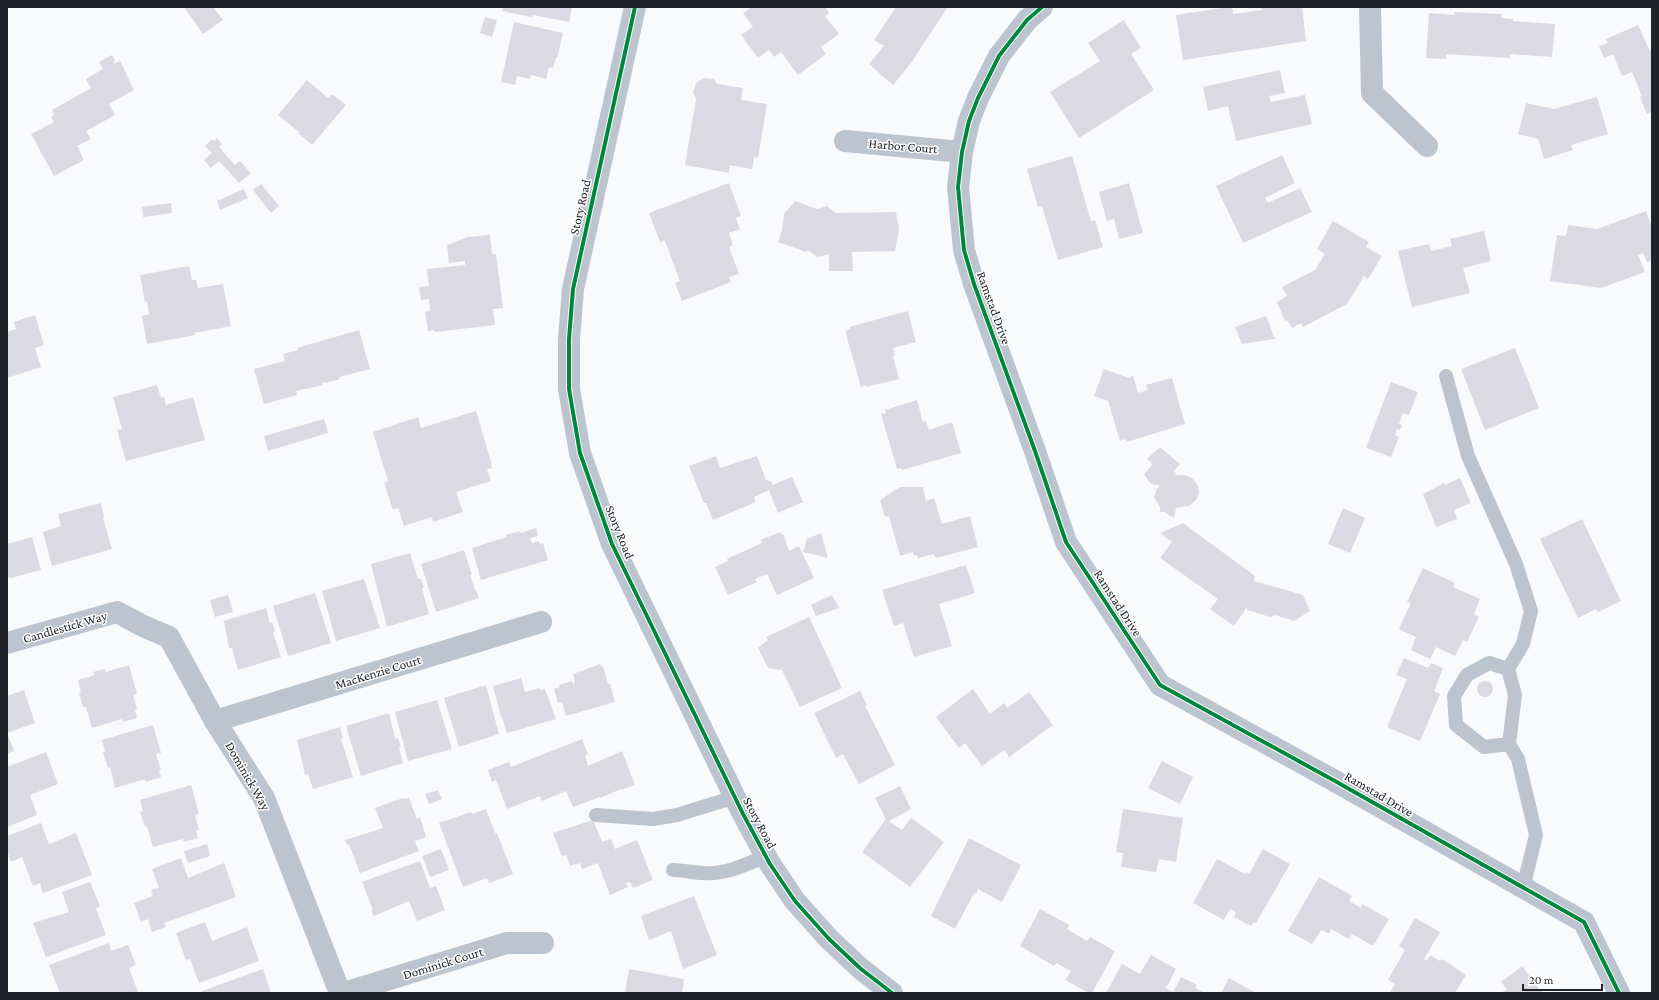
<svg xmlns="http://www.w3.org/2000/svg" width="1659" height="1000" viewBox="0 0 1659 1000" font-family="'Crimson Pro',serif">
	<rect width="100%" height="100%" fill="#f8fafc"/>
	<g fill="#dbdae3">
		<polygon points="184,7 213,7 223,20 203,34"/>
		<polygon points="503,7 572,7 569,22 533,15 532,17 502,11"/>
		<polygon points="752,7 825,7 829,13 825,16 839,34 821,47 826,54 798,75 781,52 774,57 769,50 758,58 741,35 753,27 743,13"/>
		<polygon points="896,7 947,8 911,63 893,85 869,64 884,46 874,40"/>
		<polygon points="1228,7 1232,7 1233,14 1262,10 1261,7 1302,7 1306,41 1183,60 1176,15"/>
		<polygon points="1454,12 1501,14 1501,18 1513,19 1513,21 1555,24 1552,57 1510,54 1510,58 1446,54 1446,59 1426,58 1429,13 1454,15"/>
		<polygon points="485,17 497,20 492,37 480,33"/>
		<polygon points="1124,20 1141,48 1131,54 1154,90 1079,138 1050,92 1100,61 1088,43"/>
		<polygon points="514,22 563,33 557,58 556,57 553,68 549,67 546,79 531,75 530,79 517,76 515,85 501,82"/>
		<polygon points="1638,25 1650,51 1652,50 1652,112 1647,114 1640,97 1642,96 1632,72 1622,76 1613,54 1604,58 1599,46 1608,43 1606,39"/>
		<polygon points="112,55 115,61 113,62 114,64 120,61 134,90 109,104 115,115 86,131 91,139 77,146 84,160 54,176 31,134 54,122 51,117 54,115 52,110 91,88 86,79 103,69 99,62"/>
		<polygon points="1280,70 1285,93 1269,96 1271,102 1305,95 1312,124 1236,141 1228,106 1208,111 1203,87"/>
		<polygon points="704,78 714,79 717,84 743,88 741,100 767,104 758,158 754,157 752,169 730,165 729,173 685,165 696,99 693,92 696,83"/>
		<polygon points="307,80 328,98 332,94 346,105 312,145 298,133 299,132 278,115"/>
		<polygon points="1597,97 1608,134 1571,145 1573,150 1544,159 1538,139 1518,134 1526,103 1554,109"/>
		<polygon points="217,138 222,144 219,147 235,165 240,161 251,173 239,183 219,161 211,168 204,160 212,153 205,146 212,139 214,141"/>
		<polygon points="1282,155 1295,183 1265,198 1268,203 1300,188 1312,212 1243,243 1216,186"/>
		<polygon points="1072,156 1091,221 1095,220 1103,247 1058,260 1042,206 1038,207 1027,169"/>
		<polygon points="729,183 741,216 736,218 740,229 729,233 733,245 729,247 739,274 729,277 731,282 682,301 675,283 680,281 665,241 660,242 649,213"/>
		<polygon points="1129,183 1143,233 1119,239 1114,219 1107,221 1099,192"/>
		<polygon points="261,184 279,206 271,213 253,190"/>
		<polygon points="244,189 248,198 220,210 217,201"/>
		<polygon points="795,201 817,209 827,206 836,213 896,212 899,229 895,251 852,252 853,271 829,271 829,254 818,257 807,250 806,252 778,242 782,230 784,214"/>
		<polygon points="171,203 172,213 143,217 142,207"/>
		<polygon points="1646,211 1652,227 1652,260 1647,262 1643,253 1638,255 1645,272 1601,288 1550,281 1557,235 1566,236 1568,225 1597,229"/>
		<polygon points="1333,221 1369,242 1366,247 1382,256 1368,279 1364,276 1347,304 1303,327 1301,323 1292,328 1287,320 1285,321 1277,302 1287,296 1282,287 1315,270 1325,254 1317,249"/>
		<polygon points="1484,231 1491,261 1463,268 1470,293 1412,307 1398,251 1429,244 1431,251 1452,246 1450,239"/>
		<polygon points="490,235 492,254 496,254 503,308 493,309 495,325 434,332 434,330 428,331 425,312 430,311 429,299 421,300 419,287 429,286 427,269 465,265 465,261 449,263 447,245 468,237"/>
		<polygon points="189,266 192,280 196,280 198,288 223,284 231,326 195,333 195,335 147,344 142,316 149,314 147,301 145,302 140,275"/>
		<polygon points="908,311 916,342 893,348 895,355 893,356 899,379 866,387 866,385 861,387 845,331 850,329 849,327"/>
		<polygon points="35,315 44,345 35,348 41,367 7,378 7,332 16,329 14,322"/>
		<polygon points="1266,316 1275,339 1242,344 1235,327"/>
		<polygon points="359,330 370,369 339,377 340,379 326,383 326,382 322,383 323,385 296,391 297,395 264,404 254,369 285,361 283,354 298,350 297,348"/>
		<polygon points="1515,348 1539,408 1485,430 1461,369"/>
		<polygon points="1104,369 1129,378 1133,375 1138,393 1148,390 1146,385 1172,378 1185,424 1127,442 1126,439 1120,441 1108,401 1094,396"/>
		<polygon points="1391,382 1418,392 1409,415 1403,413 1399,424 1402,425 1400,430 1397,429 1395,435 1399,437 1391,457 1366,448"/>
		<polygon points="157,385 161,398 164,397 166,405 193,397 205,440 126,461 117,430 122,429 113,397"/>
		<polygon points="917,400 923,422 926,421 929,430 952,422 961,453 902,470 901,468 897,469 881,414 886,413 885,410"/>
		<polygon points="476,411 492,465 491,465 492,468 487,469 491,481 456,492 463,512 433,522 432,517 404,526 398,508 393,510 384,483 388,481 373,432 418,417 421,428"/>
		<polygon points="324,419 328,433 268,451 264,436"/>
		<polygon points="1160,447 1180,464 1173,472 1177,473 1174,475 1185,475 1192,478 1198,486 1199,493 1196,500 1189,506 1176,508 1174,518 1164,512 1160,512 1160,507 1154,497 1157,488 1158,489 1159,485 1151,484 1144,474 1153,464 1147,459"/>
		<polygon points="716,456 720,468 757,456 766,480 772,482 772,485 792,477 803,502 778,513 769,490 754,497 756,502 713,520 706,503 704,503 689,466"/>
		<polygon points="1460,478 1471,503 1454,510 1457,519 1436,527 1423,494 1444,483 1445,485"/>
		<polygon points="900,487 923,487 926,501 934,498 942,524 970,516 978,547 936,558 934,554 918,558 917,555 913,555 913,552 900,556 889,516 885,517 880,500"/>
		<polygon points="101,503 104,517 103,518 112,549 52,566 43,532 61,526 58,514"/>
		<polygon points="1343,508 1365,518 1350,553 1328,544"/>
		<polygon points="1582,519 1621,601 1598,612 1596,609 1578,618 1540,539"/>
		<polygon points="1183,523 1255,576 1254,581 1303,595 1310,611 1294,621 1275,615 1270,617 1247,610 1247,607 1234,626 1210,609 1218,599 1160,558 1172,542 1160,533"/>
		<polygon points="536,528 538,536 530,538 532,543 539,541 540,544 543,543 548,560 481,580 472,548 507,537 506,535 520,531 521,533"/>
		<polygon points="780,532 782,535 783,534 789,551 799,546 814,578 777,595 767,574 755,579 757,582 728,595 715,567 728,561 727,559 762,543 761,540"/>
		<polygon points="821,533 828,558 803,552 807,539"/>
		<polygon points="32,537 41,570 11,578 10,577 7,578 7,544"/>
		<polygon points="464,550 472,575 470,575 475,590 476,590 479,598 436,612 421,564"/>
		<polygon points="410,553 418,579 421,579 424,588 422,588 429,614 387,627 371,564"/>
		<polygon points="966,565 975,593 939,604 952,646 914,657 903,623 894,626 882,590"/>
		<polygon points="1423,568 1455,583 1453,587 1480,599 1474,614 1479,617 1467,642 1463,640 1455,656 1436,647 1430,659 1411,650 1416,637 1399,629 1411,603 1407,602"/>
		<polygon points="364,579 380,628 336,641 322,591"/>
		<polygon points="315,593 331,643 288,656 273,606"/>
		<polygon points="228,595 233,612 215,617 210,600"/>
		<polygon points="832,595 839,608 816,616 811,605"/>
		<polygon points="266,608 270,623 272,622 275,632 273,633 281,657 238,670 232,648 229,648 224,621"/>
		<polygon points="809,617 842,688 800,707 782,670 768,668 758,648 768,640 766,637"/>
		<polygon points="1404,658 1428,668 1431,663 1443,668 1434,691 1440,694 1420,741 1387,727 1407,679 1396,675"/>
		<polygon points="600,664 601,667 603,666 608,684 610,684 615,702 566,716 562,702 558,703 554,689 560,687 559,685 572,681 573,684 575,682 573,674"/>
		<polygon points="129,665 137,694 133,695 137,709 135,710 137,718 122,722 122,719 92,728 86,707 83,707 79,693 81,692 78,680 95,675 93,672 105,669 106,672"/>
		<polygon points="521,678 525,692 540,688 540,690 545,689 556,719 507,733 502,717 501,717 493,686"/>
		<circle cx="1485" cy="689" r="8"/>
		<polygon points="486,685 499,734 459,747 444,698"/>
		<polygon points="973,689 990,714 1004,703 1007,708 1029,692 1053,725 1009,757 1004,750 982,766 965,743 959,748 936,717"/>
		<polygon points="24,690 35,723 7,733 14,751 7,754 7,696"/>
		<polygon points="860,691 867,705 865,706 895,765 859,784 843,754 836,758 814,713"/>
		<polygon points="437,700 452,749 408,761 395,712"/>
		<polygon points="389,713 395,739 398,738 401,747 399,748 403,763 361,776 346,726"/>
		<polygon points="153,725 161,753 156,754 161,770 159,770 161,777 146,782 145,779 115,788 110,767 108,768 103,752 105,751 102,740"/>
		<polygon points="340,727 343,738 341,739 353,777 313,789 308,774 305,775 297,740"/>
		<polygon points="582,739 588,754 585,756 588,766 622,751 635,785 621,790 621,789 600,798 600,797 573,807 566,791 542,801 540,796 507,809 496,780 492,782 488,770 509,762 511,767"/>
		<polygon points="46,752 58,784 30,795 37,815 7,827 7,767"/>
		<polygon points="1162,761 1193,777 1180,804 1148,788"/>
		<polygon points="191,785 199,814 195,815 199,830 196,831 198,838 184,842 183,839 153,847 147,826 145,827 140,812 143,811 140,800"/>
		<polygon points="900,786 911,809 889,821 902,830 911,818 944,842 910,887 862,852 886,819 875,798"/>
		<polygon points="438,790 442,799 429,804 425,794"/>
		<polygon points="403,798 404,799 409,798 417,819 420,817 426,837 415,841 419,851 360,873 349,844 347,845 345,840 383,828 375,808"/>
		<polygon points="486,809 495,833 497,833 513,874 489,883 487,878 463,887 439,823 471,812 472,814"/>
		<polygon points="1123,809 1183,818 1176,862 1159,859 1156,872 1121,867 1123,853 1116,852"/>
		<polygon points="593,820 602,842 611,839 615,849 637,840 653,880 633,888 630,882 626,883 628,887 610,895 598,863 582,869 580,863 570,866 566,855 562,856 553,833"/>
		<polygon points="41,823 49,844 76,833 92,875 43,893 40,883 33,886 22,857 11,862 7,850 7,836"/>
		<polygon points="969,838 1021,865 1002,902 978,889 976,894 974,893 955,929 931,916"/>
		<polygon points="207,844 210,856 188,863 184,851"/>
		<polygon points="441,849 449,870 430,877 422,856"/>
		<polygon points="1263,849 1290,864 1256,923 1254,922 1251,926 1234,917 1236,912 1230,909 1224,920 1193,903 1217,859 1245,874 1246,872 1249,874"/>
		<polygon points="181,858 188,878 224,863 236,897 164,923 166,927 152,932 148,919 141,922 134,903 153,896 151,890 159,888 152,869"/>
		<polygon points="420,861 430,888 436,886 445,910 417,921 409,901 374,916 371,910 373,910 362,882"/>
		<polygon points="1319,877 1352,896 1349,901 1361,908 1362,904 1389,919 1373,946 1352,934 1349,939 1331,929 1329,934 1321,930 1312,944 1288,931"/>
		<polygon points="90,882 100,906 96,909 106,935 46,957 33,923 69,912 62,892"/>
		<polygon points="694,896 717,955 683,969 671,931 649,940 641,916"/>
		<polygon points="1040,909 1069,925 1067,929 1087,941 1090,937 1115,951 1092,993 1089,993 1065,980 1071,971 1056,963 1054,966 1020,946"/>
		<polygon points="1415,918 1440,932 1424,959 1427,961 1430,955 1440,961 1442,959 1466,975 1455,993 1390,993 1395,984 1388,980 1405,950 1399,946"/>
		<polygon points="205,922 212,941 247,927 259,961 199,983 190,959 186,960 176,933"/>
		<polygon points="109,943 111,951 128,945 136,965 129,968 138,992 134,993 60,993 49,965"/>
		<polygon points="1151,955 1176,969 1166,988 1173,992 1181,977 1197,985 1195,988 1205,993 1106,993 1122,964 1140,974"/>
		<polygon points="1522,966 1537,986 1543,993 1502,993 1507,989 1501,982"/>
		<polygon points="263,969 271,993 203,993 202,991"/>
		<polygon points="629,969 684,979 682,993 625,993"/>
		<polygon points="1229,978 1256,993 1221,993"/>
	</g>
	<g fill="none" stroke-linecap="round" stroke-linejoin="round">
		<g stroke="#bcc5cf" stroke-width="14">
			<polyline points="1446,376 1468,456 1516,564 1531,611 1523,644 1508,669"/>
			<polyline points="1509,744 1484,747 1456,725 1454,696 1467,675 1489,663 1508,669 1515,695 1509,744 1518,759 1536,835 1523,888"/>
			<polyline points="596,815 653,819 677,815 735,797"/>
			<path d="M673,870C684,870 693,873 704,873C725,875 747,864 766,856"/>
		</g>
		<g stroke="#bcc5cf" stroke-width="22">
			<polyline points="1042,7 1027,20 999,56 978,98 969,121 962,152 958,187 964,250 974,284 1035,451 1066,542 1160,685 1335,781 1584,922 1619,993"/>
			<polyline points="1370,7 1372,93 1427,146"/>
			<polyline points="845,141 962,152"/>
			<polyline points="7,643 117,612 143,626 169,637 215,721 264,798 340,993"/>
			<polyline points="215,721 541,622"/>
			<polyline points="344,993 507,943 543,943"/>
		</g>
		<polyline stroke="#bcc5cf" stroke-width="22" points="635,7 573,289 569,339 569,389 580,453 612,544 742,812 770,864 795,901 829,939 861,969 892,993"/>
		<g stroke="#fff" stroke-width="6">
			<g id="cycleway">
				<polyline points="635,7 573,289 569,339 569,389 580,453 612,544 742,812 770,864 795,901 829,939 861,969 892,993"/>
				<polyline points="1042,7 1027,20 999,56 978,98 969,121 962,152 958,187 964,250 974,284 1035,451 1066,542 1160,685 1335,781 1584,922 1619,993"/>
			</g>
		</g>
		<use href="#cycleway" stroke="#00873e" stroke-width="4"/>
	</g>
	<g text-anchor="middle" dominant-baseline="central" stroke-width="3" stroke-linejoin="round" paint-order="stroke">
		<g font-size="13" fill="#21232a" stroke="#fff">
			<text transform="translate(903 146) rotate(5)">Harbor Court</text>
			<text transform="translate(580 207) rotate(-77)">Story Road</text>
			<text transform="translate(994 308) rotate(70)">Ramstad Drive</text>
			<text transform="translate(620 532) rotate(68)">Story Road</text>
			<text transform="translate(1118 603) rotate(57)">Ramstad Drive</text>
			<text transform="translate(65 627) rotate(-16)">Candlestick Way</text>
			<text transform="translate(378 672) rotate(-17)">MacKenzie Court</text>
			<text transform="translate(248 776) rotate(60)">Dominick Way</text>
			<text transform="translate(1379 794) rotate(30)">Ramstad Drive</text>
			<text transform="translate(760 823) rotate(62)">Story Road</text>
			<text transform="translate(443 963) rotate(-17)">Dominick Court</text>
		</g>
	</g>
	<rect width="1659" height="1000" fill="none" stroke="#21232a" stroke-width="16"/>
	<path d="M1523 984v6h79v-6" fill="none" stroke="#21232a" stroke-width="2"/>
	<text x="1529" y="984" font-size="12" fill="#21232a" stroke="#ffffff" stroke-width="3" paint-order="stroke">20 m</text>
</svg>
